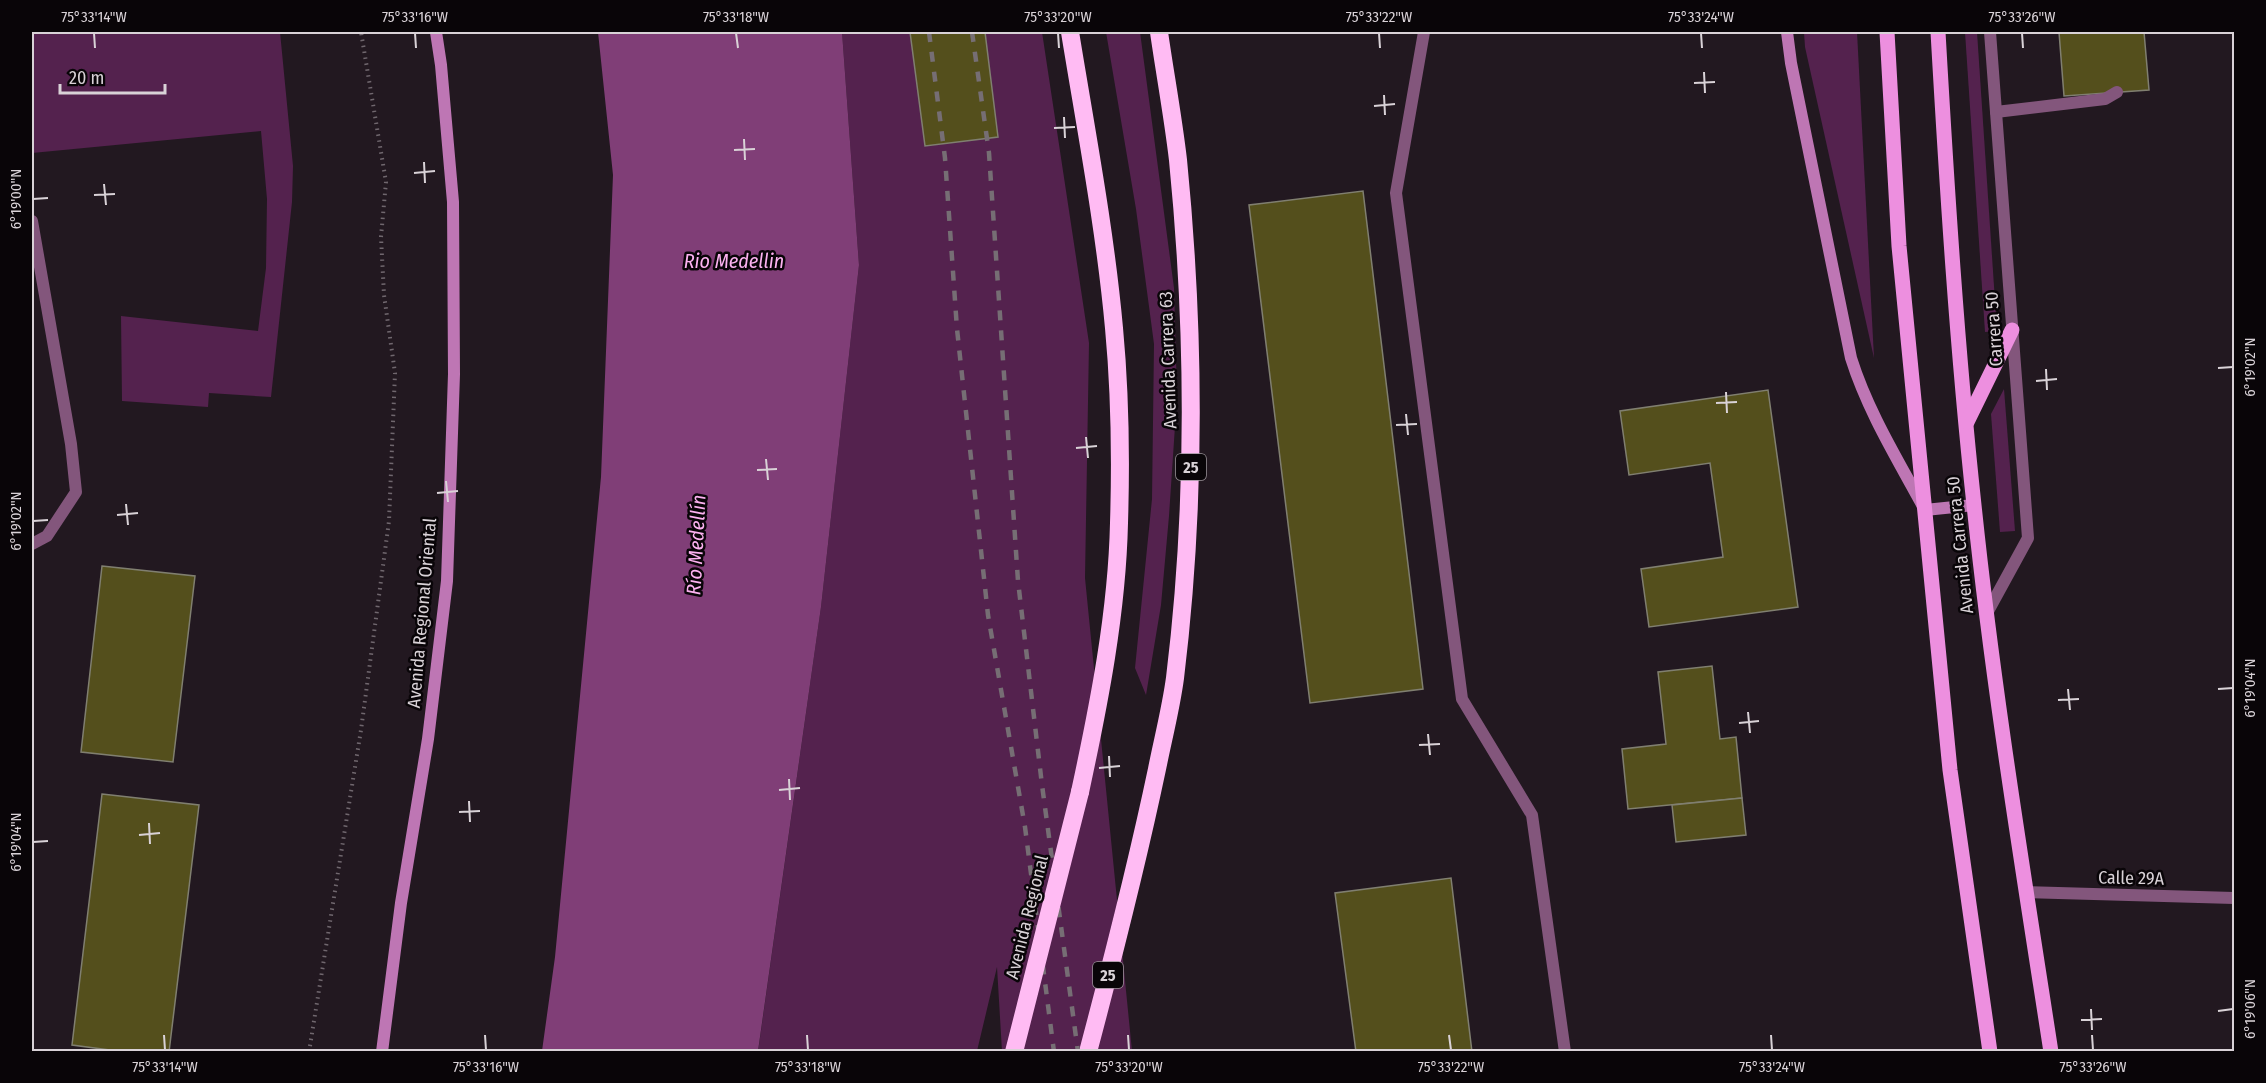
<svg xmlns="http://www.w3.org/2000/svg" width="2266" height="1083" viewBox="0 0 2266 1083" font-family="'Fira Sans Condensed',sans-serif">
	<rect width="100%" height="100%" fill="#221820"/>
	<g fill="#54224e">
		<polygon points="32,32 280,32 293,166 292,202 271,397 209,393 208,407 122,401 121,316 258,331 266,268 267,199 261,131 32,153"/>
		<polygon points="842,32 910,32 926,146 998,137 985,32 1042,32 1089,343 1085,578 1132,1051 1002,1051 997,967 977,1051 758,1052 821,607 859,265"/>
		<polygon points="1106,32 1140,32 1174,288 1177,396 1169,516 1161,605 1146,695 1135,668 1152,499 1154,344 1136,209"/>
		<polygon points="1804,32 1857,32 1874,358 1805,47"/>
		<polygon points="1965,32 1977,32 1997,331 1985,332"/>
		<polygon points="2004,389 2015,531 2000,532 1991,414"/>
	</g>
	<polygon fill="#803e77" points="598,32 842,32 859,265 821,607 758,1051 542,1051 555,957 601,477 613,175"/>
	<g fill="#544f1c" stroke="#807f70" stroke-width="1.5">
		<polygon points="910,32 985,32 998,137 925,146"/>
		<polygon points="2059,32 2144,32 2149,90 2064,96"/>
		<polygon points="1363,191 1423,689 1310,703 1249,205"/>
		<polygon points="1768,390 1798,607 1649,627 1641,569 1723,557 1710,463 1629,475 1620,411"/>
		<polygon points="102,566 195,576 173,762 81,752"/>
		<polygon points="1712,666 1720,739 1736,737 1742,798 1628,809 1622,749 1666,744 1658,672"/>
		<polygon points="102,794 199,805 169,1052 125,1052 72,1045"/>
		<polygon points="1742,798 1746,835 1676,842 1672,805"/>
		<polygon points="1451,878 1472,1052 1356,1052 1335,893"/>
	</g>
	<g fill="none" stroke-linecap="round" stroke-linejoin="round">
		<polyline stroke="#70676e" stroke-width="4" stroke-dasharray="1.5 4.5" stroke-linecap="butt" points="309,1052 361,730 389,521 395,373 384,295 381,237 386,182 361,32"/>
		<g stroke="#83567c" stroke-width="12">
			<polyline points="1424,32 1396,193 1462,699 1532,815 1565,1052"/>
			<polyline points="1996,112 2105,99 2117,92"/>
			<polyline points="32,221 71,444 76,492 47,536 32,544"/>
		</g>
		<g stroke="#83567c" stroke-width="12">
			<polyline points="1987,613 2028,538 1990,32"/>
			<polyline points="2026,892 2234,898"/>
		</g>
		<g stroke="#be76b4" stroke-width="12">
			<path d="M1787,32L1791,63L1851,358C1868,412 1898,460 1925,510L1974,505"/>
			<polyline points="382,1052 401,903 428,739 447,581 454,374 453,202 441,65 436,32"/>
		</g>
		<g stroke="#ed8fdf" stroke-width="15">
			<polyline points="1887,32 1899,246 1950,770 1990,1052"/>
			<path d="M1938,32C1947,189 1957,348 1974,505C1993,688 2023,870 2051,1052"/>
			<polyline points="1967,422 2012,330"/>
		</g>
		<g stroke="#ffbbf3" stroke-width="18">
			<path d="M1070,32C1086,130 1105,229 1114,328C1120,392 1121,458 1119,523C1117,613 1099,704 1080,792"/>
			<path d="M1088,1052C1113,958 1137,864 1157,769C1163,739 1171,708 1175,678C1196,506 1195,332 1178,160C1173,117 1165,74 1159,32"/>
		</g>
		<g stroke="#766e74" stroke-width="4.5" stroke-dasharray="10 10" stroke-linecap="butt">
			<polyline points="929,32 945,158 957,329 988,615 1025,827 1054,1052"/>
			<polyline points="972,32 989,153 1018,581 1042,785 1078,1052"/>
		</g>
		<polyline stroke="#ffbbf3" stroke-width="18" points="1014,1052 1080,792"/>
	</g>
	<path fill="none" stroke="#d9d2d7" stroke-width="2" d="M94,33L95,48M415,33L416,48M736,33L738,48M1058,33L1059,48M1379,33L1380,48M1701,33L1702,48M2022,33L2023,48M1704,72L1705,93M1694,83L1715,82M1384,95L1385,115M1374,106L1395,104M1064,117L1065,138M1054,128L1075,127M744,139L745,160M734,150L755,149M424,162L425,183M414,173L435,171M104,184L106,205M94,195L115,194M33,199L48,198M2218,368L2233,367M2046,369L2047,390M2036,381L2057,379M1726,392L1727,413M1716,403L1737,402M1406,414L1408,435M1396,425L1417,424M1086,437L1088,458M1076,448L1097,446M766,459L768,480M757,470L777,469M446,481L448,502M437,493L458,491M126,504L128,525M117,515L138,513M33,521L48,520M2068,689L2070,710M2218,689L2233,688M2058,700L2079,699M1748,712L1750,733M1739,723L1759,721M1428,734L1430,755M1419,745L1440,744M1109,756L1110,777M1099,768L1120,766M789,779L790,800M779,790L800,788M469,801L470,822M459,812L480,811M149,823L150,844M139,835L160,833M33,842L48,841M2091,1009L2092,1030M2218,1011L2233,1009M2081,1020L2102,1019M164,1035L165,1050M485,1035L486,1050M807,1035L808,1050M1128,1035L1129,1050M1449,1035L1451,1050M1771,1035L1772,1050M2092,1035L2093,1050"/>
	<g text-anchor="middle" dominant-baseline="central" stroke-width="5" stroke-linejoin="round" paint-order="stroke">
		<g fill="#090508" stroke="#9b9499" stroke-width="1.5">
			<rect x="1176" y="454" width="30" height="26" rx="4.5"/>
			<rect x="1093" y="962" width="30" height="26" rx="4.5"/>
		</g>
		<g font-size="16" font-weight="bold" fill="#d9d2d7">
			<text x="1191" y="467">25</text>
			<text x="1108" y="975">25</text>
		</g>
		<g font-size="18" fill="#d9d2d7" stroke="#090508">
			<text transform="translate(1994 329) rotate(-94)">Carrera 50</text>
			<text transform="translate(1168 360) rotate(-92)">Avenida Carrera 63</text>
			<text transform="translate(1960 545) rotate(-96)">Avenida Carrera 50</text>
			<text transform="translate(422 613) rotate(-85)">Avenida Regional Oriental</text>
			<text transform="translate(2131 878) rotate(1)">Calle 29A</text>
			<text transform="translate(1027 917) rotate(-76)">Avenida Regional</text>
		</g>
		<g font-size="20" font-style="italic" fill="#fdb2f1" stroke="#090508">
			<text x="734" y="261">Rio Medellin</text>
			<text transform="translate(696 545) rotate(-87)">Río Medellín</text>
		</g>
	</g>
	<rect width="2266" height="1083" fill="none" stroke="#090508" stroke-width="66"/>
	<path d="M60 84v9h105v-9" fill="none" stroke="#d9d2d7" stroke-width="3"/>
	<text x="69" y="84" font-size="18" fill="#d9d2d7" stroke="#090508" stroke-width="4.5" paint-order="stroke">20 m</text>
	<rect x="33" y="33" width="2200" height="1017" fill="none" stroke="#d9d2d7" stroke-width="2"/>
	<g font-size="15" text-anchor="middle" fill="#d9d2d7">
		<text x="94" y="22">75°33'14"W</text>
		<text x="415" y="22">75°33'16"W</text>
		<text x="736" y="22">75°33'18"W</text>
		<text x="1058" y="22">75°33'20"W</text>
		<text x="1379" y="22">75°33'22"W</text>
		<text x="1701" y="22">75°33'24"W</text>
		<text x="2022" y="22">75°33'26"W</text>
		<text transform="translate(16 199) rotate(-90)" y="5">6°19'00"N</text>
		<text transform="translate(2250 367) rotate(-90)" y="5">6°19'02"N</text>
		<text transform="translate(16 521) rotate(-90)" y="5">6°19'02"N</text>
		<text transform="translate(2250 688) rotate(-90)" y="5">6°19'04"N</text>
		<text transform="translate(16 842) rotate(-90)" y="5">6°19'04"N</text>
		<text transform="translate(2250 1009) rotate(-90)" y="5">6°19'06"N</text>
		<text x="165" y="1072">75°33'14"W</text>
		<text x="486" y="1072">75°33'16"W</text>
		<text x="808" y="1072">75°33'18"W</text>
		<text x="1129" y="1072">75°33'20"W</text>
		<text x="1451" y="1072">75°33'22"W</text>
		<text x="1772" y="1072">75°33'24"W</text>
		<text x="2093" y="1072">75°33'26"W</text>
	</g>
</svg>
